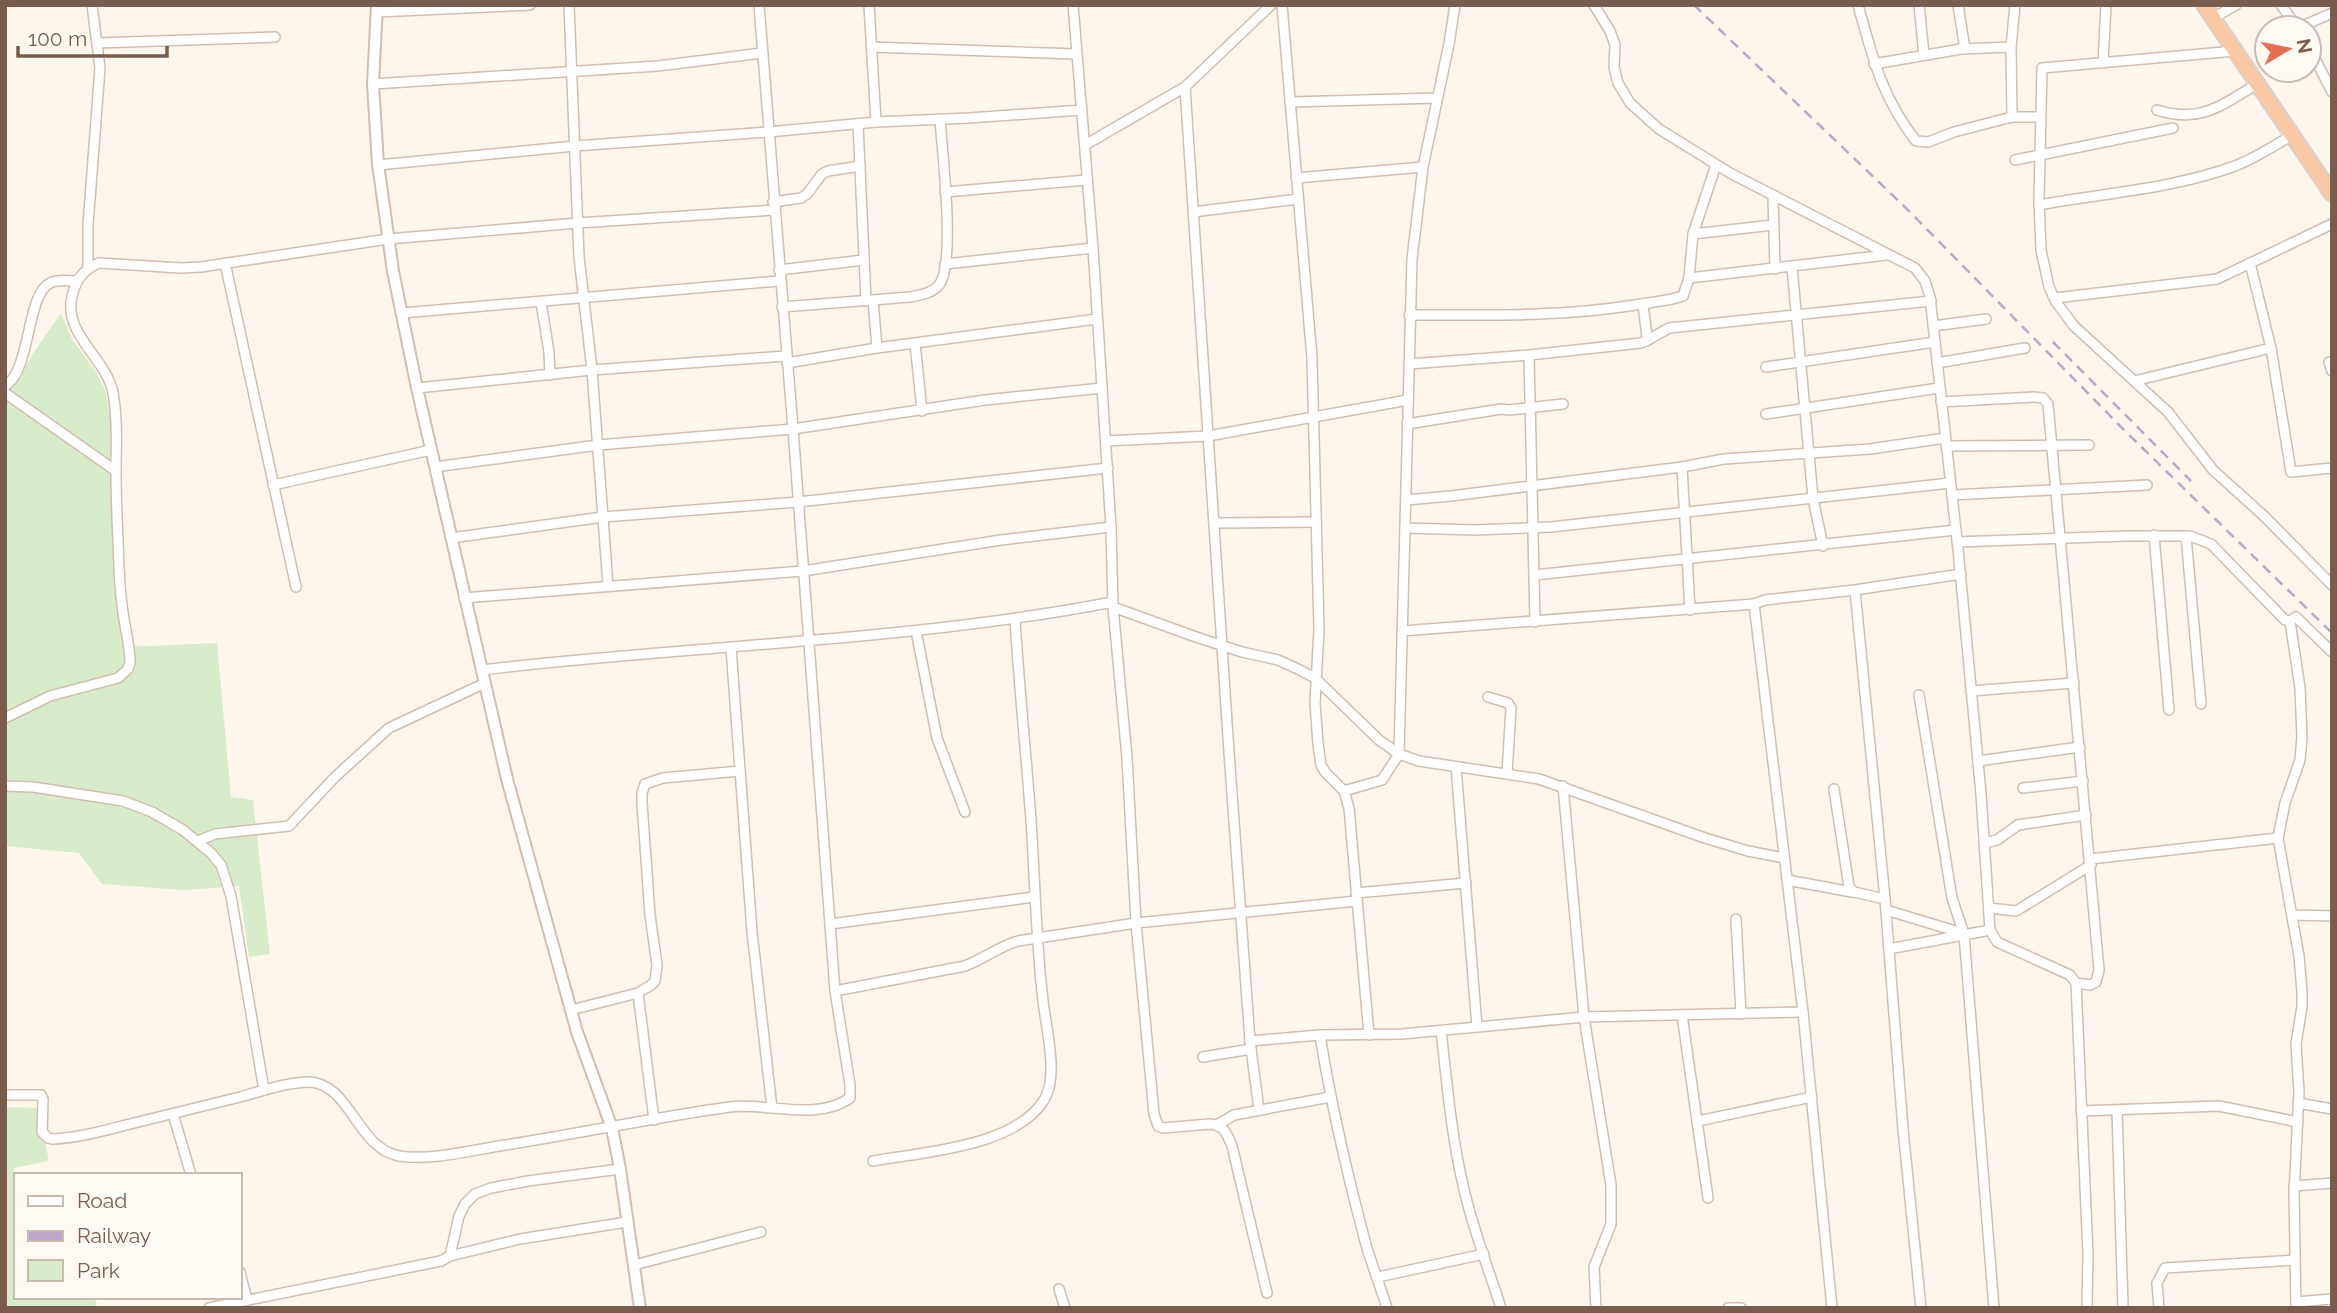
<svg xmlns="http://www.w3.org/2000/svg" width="2337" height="1313" viewBox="0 0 2337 1313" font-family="Raleway,sans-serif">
	<rect width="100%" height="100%" fill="#fdf6ec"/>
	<g fill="#d8ecc9">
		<polygon points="61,313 72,339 95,370 106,392 110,417 115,568 124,647 217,643 231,797 253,800 270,954 249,957 239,886 184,890 102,884 79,853 5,846 5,388 16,383 34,352"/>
		<polygon points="5,1107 38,1108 49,1161 14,1168 16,1297 95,1297 97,1308 5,1308"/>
	</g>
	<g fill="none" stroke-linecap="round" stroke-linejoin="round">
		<g stroke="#d1beb0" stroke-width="12">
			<g id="minor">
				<polyline points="569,5 579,257 592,370 608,585"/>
				<polyline points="869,5 876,122"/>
				<path d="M1073,5L1093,248L1111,527L1113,607L1127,758L1136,923L1154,1114L1158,1126L1163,1128L1210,1124C1224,1125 1227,1134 1232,1146L1267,1293"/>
				<polyline points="1282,5 1312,358 1319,629 1315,703 1318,744 1321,765 1325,772 1344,791 1349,808 1369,1035"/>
				<polyline points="1594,5 1610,31 1615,45 1614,67 1618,83 1630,103 1659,129 1730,173 1915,268 1925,281 1930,297 1958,549 1981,794 1990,930 1997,942 2070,975 2076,983 2088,1253 2087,1308"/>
				<path d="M1858,5C1873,58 1881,96 1916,141L1928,142L1954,132L2012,117H2040"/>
				<polyline points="1919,5 1924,55"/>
				<polyline points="1958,5 1965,49"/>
				<polyline points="2281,5 2298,28"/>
				<polyline points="377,12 530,5"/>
				<polyline points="2213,18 2236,5"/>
				<polyline points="2298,28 2332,13"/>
				<polyline points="97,43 275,37"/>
				<polyline points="871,47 1077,54"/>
				<polyline points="2309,47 2332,92"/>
				<polyline points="2235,51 2042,68 2039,200 2041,250 2049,287 2056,302 2074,326 2168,412 2213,470 2264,516 2332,585"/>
				<polyline points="2103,63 2106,5"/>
				<polyline points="1874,64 1961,49 2011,47"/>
				<polyline points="373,84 658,66 762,53"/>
				<polyline points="1290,102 1437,98"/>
				<path d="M2157,110C2200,124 2222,105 2257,84"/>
				<polyline points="2012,117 2011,47 2015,5"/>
				<polyline points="858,124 866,301"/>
				<polyline points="1085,145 1185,87"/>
				<polyline points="2015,160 2173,128"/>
				<polyline points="378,165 575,146 768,132 876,122 969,118 1082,110"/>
				<polyline points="1296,178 1423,167"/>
				<polyline points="945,192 1087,180"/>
				<polyline points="1773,195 1775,269"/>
				<polyline points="773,202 801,198 807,194 822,174 828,171 860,166"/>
				<path d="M2039,205C2104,193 2172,189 2235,166C2255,158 2273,147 2292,135"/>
				<polyline points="1193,212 1298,199"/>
				<polyline points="1693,234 1773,225"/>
				<polyline points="225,263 296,587"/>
				<polyline points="2250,263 2271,348 2291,472 2332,468"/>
				<polyline points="945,264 1093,248"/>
				<polyline points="88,267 88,225 100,68 92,5"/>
				<polyline points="1792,267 1813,499 1823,546"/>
				<polyline points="779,270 864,260"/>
				<polyline points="1689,278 1886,255"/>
				<polyline points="2055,298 2217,279 2332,224"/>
				<polyline points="873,300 877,348"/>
				<polyline points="541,302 549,352 550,375"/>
				<path d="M782,307L910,297C920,295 931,294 939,285C956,263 942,151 940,119"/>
				<polyline points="402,313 779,281"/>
				<path d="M1409,315C1485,315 1561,317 1635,305C1651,302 1668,301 1683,296L1689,278L1693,234L1716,165"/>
				<polyline points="1933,326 1986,319"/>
				<polyline points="1646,341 1669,328 1931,301"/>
				<polyline points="915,343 922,411"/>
				<polyline points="1529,355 1535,622"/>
				<polyline points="2329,362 2332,371"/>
				<polyline points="787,363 877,348 1097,319"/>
				<polyline points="1937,363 2025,348"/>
				<polyline points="1409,364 1529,355 1641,343 1646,341 1647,337 1643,304"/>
				<polyline points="1766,367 1935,342"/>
				<polyline points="2134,381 2271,348"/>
				<path d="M5,386C31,371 26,295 50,283C58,279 69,281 77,281"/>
				<polyline points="417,388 592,370 786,356"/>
				<polyline points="5,393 116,471"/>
				<polyline points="1941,402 2034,397 2043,398 2048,404 2099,970 2096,982 2090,985 2076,983"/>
				<polyline points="1766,414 1939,388"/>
				<polyline points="1407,424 1501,409 1509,410 1563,404"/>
				<polyline points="1106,441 1208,436 1408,400"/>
				<polyline points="1946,446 2089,445"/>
				<polyline points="435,467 598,445 793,429 985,400 1102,388"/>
				<polyline points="1682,467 1690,610"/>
				<polyline points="273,485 431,450"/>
				<polyline points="1952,495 2147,485"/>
				<polyline points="1406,500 1451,496 1682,467 1724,459 1870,449 1945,438"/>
				<polyline points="1214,523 1315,522"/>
				<polyline points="1405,528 1475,530 1551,527 1950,483"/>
				<polyline points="2154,535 2169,710"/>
				<polyline points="2186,536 2201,704"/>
				<polyline points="451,538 603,517 798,502 1108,468"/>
				<polyline points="1957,542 2127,536 2190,536 2211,544 2285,620 2290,621 2296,617 2332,652"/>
				<polyline points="1535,575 1956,530"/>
				<polyline points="1855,590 1885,899 1903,1129 1921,1308"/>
				<polyline points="464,598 803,571 1001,540 1111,527"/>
				<polyline points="1113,607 1196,637 1242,652 1278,660 1298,669 1315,678 1379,740 1399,754 1419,761 1539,779 1705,838 1748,851 1784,858"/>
				<polyline points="2290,621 2300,688 2302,737 2300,760 2285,803 2278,838 2299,956 2302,992 2302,1006 2296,1044 2299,1092 2294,1194 2296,1308"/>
				<polyline points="916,631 937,738 965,812"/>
				<polyline points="1402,631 1754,604"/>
				<polyline points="731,648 752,932 772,1108"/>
				<path d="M481,670C691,645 904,642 1113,602"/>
				<polyline points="1971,691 2074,683"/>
				<polyline points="1919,695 1952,898 1964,934 1994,1308"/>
				<polyline points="1488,697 1508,703 1511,708 1507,774"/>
				<path d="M5,718L50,696L118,678L128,669L130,663C130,644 124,625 122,605C119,584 119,563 118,541C117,518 116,495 116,472C116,446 118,419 113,393C107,360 68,338 71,303C73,284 81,270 99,263L181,268L201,267L388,239L578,223L774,210"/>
				<polyline points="1978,761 2080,747"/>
				<polyline points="1456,767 1477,1027"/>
				<polyline points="5,786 33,787 123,801 152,812 183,830 211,853 221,865 231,896 264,1090"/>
				<polyline points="1563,786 1584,1017 1611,1185 1611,1224 1594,1267 1596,1308"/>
				<polyline points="2023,788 2083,781"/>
				<polyline points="1834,789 1849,887 1854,892 1885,899"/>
				<polyline points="1344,791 1382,780 1399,754 1412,259 1423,167 1449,44 1455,5"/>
				<polyline points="198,841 215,834 289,826 335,777 389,728 483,684"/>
				<polyline points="1984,843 1997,840 2018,825 2086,815"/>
				<polyline points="2090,859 2278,838"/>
				<polyline points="1787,880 1852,892"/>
				<polyline points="1356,893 1466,883"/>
				<polyline points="1989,908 2016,911 2091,865"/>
				<polyline points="1886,910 1962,933"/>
				<polyline points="2292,915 2332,916"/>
				<polyline points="1736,919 1741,1014"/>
				<polyline points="830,924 1034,897"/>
				<polyline points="1889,949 1990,930"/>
				<path d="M835,991L965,966C984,959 999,946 1018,941L1136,923L1357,901"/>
				<polyline points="638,993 654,1120"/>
				<polyline points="571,1010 638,993 651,985 655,981 657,965 650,915 642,803 642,793 645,784 663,778 740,771"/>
				<polyline points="1682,1015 1708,1198"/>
				<path d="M1441,1031C1447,1082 1451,1134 1463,1185C1472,1227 1488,1267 1501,1308"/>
				<path d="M1320,1035C1331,1105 1347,1173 1365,1241C1371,1263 1380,1285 1387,1308"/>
				<polyline points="1250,1041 1320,1035 1402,1034 1584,1017 1803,1012"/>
				<polyline points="1203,1057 1251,1049"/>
				<path d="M5,1095H41L43,1099L42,1132L48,1138L53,1139C77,1138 103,1131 126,1125C164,1116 202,1106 240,1097C262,1091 284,1083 307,1082C350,1081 356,1148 399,1156C428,1161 469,1151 499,1146C576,1134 652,1118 729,1107C767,1102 816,1122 850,1098V1085L835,991L793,429L759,5"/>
				<polyline points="2298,1103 2332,1109"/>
				<polyline points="1259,1110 1250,1041 1229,752 1185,87 1271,5"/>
				<polyline points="2117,1110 2123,1308"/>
				<polyline points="2081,1111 2219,1106 2298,1122"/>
				<polyline points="173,1114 191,1175"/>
				<polyline points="1698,1121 1812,1097"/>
				<polyline points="1217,1125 1234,1115 1330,1097"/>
				<path d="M873,1161C923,1152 1015,1147 1044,1100C1059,1077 1046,1028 1043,1001C1036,941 1035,881 1031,820C1026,753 1019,686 1015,619"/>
				<polyline points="2294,1186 2332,1183"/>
				<polyline points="450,1256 520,1239 627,1222"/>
				<polyline points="634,1265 761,1232"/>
				<polyline points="240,1272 247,1300"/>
				<polyline points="1378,1277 1484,1254"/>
				<polyline points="1059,1289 1065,1308"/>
				<polyline points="2296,1302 2332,1299"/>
				<polyline points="209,1308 441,1261 450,1256 459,1216 465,1204 475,1194 491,1188 528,1181 620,1169"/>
				<polyline points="1728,1308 1741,1308"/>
				<polyline points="1832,1308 1803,1012 1754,604 1765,600 1855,590 1961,574"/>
				<polyline points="2159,1308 2157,1283 2165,1268 2295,1260"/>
			</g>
		</g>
		<g stroke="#d1beb0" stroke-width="14">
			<polyline id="tertiary" points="377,5 373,84 378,164 393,271 417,388 507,779 577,1032 612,1128 620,1169 640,1308"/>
		</g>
		<g stroke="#dad1cd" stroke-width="18">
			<polyline id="trunk" points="2204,5 2332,194"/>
		</g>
		<use href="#minor" stroke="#fff" stroke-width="9"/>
		<use href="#tertiary" stroke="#fff" stroke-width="10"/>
		<use href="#trunk" stroke="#f9c8a4" stroke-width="14"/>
		<g stroke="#b9a8c9" stroke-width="2.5" stroke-dasharray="10 7" stroke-linecap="butt">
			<polyline points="1694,5 1908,210 2123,429 2332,633"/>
			<polyline points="2053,342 2191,481"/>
		</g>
	</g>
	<rect width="2337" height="1313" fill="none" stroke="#7a5c4d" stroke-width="14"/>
	<rect x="14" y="1173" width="228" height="126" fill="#fffaf3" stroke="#cabbb1" stroke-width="2"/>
	<rect x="28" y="1196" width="35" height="10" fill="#ffffff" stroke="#cabbb1" stroke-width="2"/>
	<text x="77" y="1208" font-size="21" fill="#7a5c4d">Road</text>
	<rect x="28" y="1231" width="35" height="10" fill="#b9a8c9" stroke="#cabbb1" stroke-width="2"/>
	<text x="77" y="1243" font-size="21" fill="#7a5c4d">Railway</text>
	<rect x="28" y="1260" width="35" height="21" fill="#d8ecc9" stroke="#cabbb1" stroke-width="2"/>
	<text x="77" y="1278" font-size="21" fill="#7a5c4d">Park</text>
	<g transform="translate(2288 49) rotate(80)"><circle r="33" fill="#fffaf3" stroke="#cabbb1" stroke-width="2"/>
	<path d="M0-5L12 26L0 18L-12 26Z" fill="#e76f51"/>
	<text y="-10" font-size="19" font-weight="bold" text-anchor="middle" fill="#7a5c4d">N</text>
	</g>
	<path d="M18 46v10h149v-10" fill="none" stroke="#7a5c4d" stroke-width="3.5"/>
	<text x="28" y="46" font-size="21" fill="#7a5c4d" stroke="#fffaf3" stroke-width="5" paint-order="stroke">100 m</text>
</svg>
